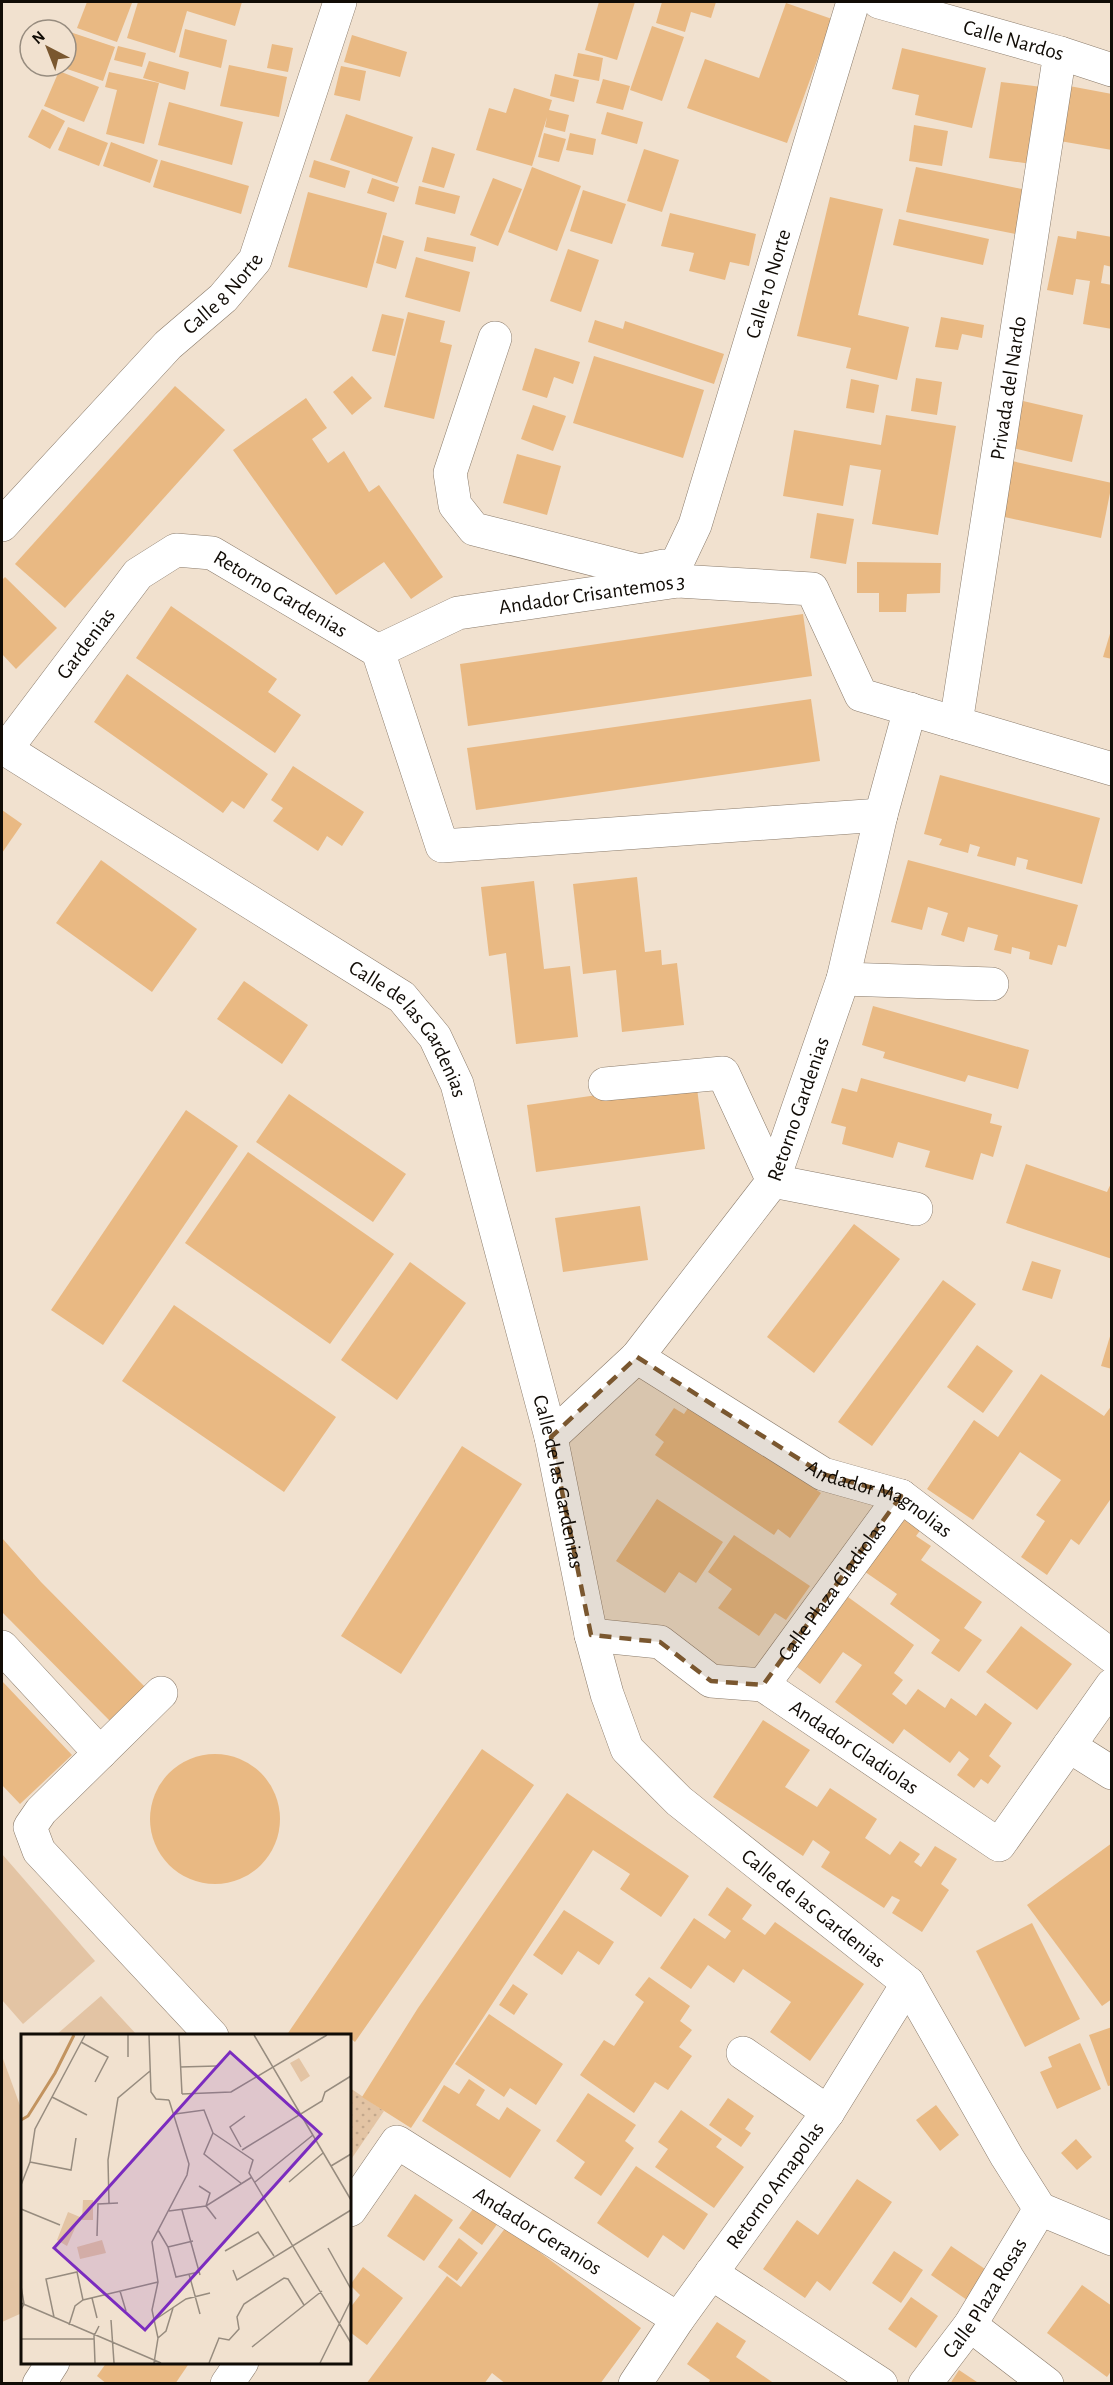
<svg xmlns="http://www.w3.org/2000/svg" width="1113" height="2385" viewBox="0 0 1113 2385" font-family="'Alegreya Sans',sans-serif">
	<defs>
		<pattern id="park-dots" width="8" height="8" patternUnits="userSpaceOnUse" patternTransform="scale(1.5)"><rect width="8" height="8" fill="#e3c4a4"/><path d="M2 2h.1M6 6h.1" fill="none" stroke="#c2a78c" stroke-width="1.8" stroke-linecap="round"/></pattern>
	</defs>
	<rect width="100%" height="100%" fill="#f1e1cf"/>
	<g fill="#e3c4a4">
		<polygon points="2,1854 95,1961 23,2024 2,2000"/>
		<polygon points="101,1996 137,2035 56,2035"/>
		<polygon points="2,2056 22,2111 22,2313 2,2322"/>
	</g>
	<polygon fill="url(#park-dots)" points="350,2088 384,2111 350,2161"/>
	<g fill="#e9b983">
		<polygon points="87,2 132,3 117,42 77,28"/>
		<polygon points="138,2 242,2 235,26 187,11 175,53 127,38"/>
		<polygon points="599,2 635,2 617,60 585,50"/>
		<polygon points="662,2 716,2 711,18 691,12 685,32 656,23"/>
		<polygon points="786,3 832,19 787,143 687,108 705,59 759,78"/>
		<polygon points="652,26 684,37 662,101 630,90"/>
		<polygon points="185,29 227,40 221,68 179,57"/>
		<polygon points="70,32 115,47 103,81 58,66 66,66 66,45"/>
		<polygon points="352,35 407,52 400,77 344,62"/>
		<polygon points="272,44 293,48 288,72 267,68"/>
		<polygon points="118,46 146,53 142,67 114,60"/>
		<polygon points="902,48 986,68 972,128 915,115 919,95 892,89"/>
		<polygon points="578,53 603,58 599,81 573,76"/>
		<polygon points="149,61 189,72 185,90 143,78"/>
		<polygon points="229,65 287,77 279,117 220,106"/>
		<polygon points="341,66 366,71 360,101 334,95"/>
		<polygon points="59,71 99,87 84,122 44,106"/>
		<polygon points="109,72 159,83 144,144 106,134 117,90 105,87"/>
		<polygon points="555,74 579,80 574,102 550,96"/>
		<polygon points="603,79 630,86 623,110 596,103"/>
		<polygon points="1001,82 1042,87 1031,164 989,158"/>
		<polygon points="1064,85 1112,94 1112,150 1054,140"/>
		<polygon points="514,88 552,100 549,110 569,115 565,132 545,127 547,117 532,166 476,150 489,108 506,113"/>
		<polygon points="169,102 243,122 232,165 158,145"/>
		<polygon points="42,109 65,121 50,149 28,137"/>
		<polygon points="607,112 643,122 637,144 601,134"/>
		<polygon points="346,114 413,137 397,183 330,160"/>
		<polygon points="914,125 948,131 942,166 909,161"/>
		<polygon points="68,127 108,143 99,166 58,150"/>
		<polygon points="544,133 566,139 559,162 538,157"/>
		<polygon points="570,133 596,139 593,155 566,150"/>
		<polygon points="111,142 158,160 150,183 103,166"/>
		<polygon points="432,147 455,154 444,188 422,182"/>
		<polygon points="644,149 679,160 662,212 627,201"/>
		<polygon points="161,160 249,186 241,214 153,187"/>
		<polygon points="314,160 350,171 345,188 309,177"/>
		<polygon points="532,167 581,186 557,251 508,232"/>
		<polygon points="916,167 1031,191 1021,235 906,212"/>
		<polygon points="372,178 399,187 394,202 367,193"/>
		<polygon points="493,178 522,189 498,246 470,235"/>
		<polygon points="419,186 460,196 455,214 415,204"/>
		<polygon points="583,190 626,204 612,244 570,231"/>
		<polygon points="308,192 387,213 367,288 288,267"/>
		<polygon points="830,197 883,209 858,315 909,327 897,380 846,368 851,348 797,336"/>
		<polygon points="670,213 756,234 749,266 730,262 725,280 689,271 694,253 661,246"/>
		<polygon points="899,219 989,239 983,265 893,245"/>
		<polygon points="1077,231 1112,237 1112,267 1104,265 1101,283 1112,285 1112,329 1083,324 1090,281 1076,279 1073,295 1047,290 1058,236 1076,239"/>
		<polygon points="383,235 404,241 396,269 376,263"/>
		<polygon points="427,237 476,247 473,262 424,251"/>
		<polygon points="568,249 599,260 581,312 550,301"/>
		<polygon points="416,257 470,272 460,312 405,297"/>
		<polygon points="408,312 445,321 440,342 452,345 434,419 384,407"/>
		<polygon points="382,314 404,319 395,356 372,351"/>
		<polygon points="941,317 984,325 982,338 962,334 958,350 935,347"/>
		<polygon points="595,320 623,329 625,321 724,354 714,384 588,342"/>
		<polygon points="535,348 580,362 573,384 554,377 547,398 522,390"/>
		<polygon points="594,356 704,390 683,458 573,423"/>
		<polygon points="352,376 372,398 352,415 333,392"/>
		<polygon points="916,378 942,382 937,415 911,411"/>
		<polygon points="851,379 879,385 874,413 846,408"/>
		<polygon points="175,386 225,430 65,608 15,564"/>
		<polygon points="306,398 327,428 312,439 328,463 344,451 369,492 379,485 443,577 411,599 384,562 336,595 233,450"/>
		<polygon points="1023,401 1083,415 1072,462 1013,448"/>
		<polygon points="533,405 566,416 553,451 521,439"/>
		<polygon points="886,415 956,426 938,535 872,524 881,470 850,465 843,506 783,496 794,430 881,445"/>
		<polygon points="517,454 561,466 547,515 503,503"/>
		<polygon points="1012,461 1112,483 1101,538 1000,516"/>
		<polygon points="817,513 854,519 846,564 810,558"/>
		<polygon points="857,562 941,563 940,593 907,594 906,612 879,612 879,593 857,593"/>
		<polygon points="5,577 57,628 16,669 2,654 2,580"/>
		<polygon points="171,606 277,679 268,692 301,715 275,753 136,658"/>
		<polygon points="803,614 812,676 468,726 460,664"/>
		<polygon points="1112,627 1112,659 1103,657"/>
		<polygon points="127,674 268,774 244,809 232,801 223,813 94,722"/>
		<polygon points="811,699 820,761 476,810 467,748"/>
		<polygon points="293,766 364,812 342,846 327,836 318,851 273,821 283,808 271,800"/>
		<polygon points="940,775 1100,818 1082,884 1026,869 1028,860 1017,857 1015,866 977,856 980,847 970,844 968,853 939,845 942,839 924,834"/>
		<polygon points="2,810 22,824 2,853"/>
		<polygon points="101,860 197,929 152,992 56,923"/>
		<polygon points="908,860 1078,905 1066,947 1058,945 1052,965 1029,959 1030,952 1012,947 1011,954 994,950 998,935 968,927 964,942 941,935 948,913 928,907 922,930 891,922"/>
		<polygon points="637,877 645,952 661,950 662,965 677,963 684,1025 622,1032 616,970 583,974 573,884"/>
		<polygon points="534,881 544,969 570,966 578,1037 516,1044 506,953 489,956 481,887"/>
		<polygon points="244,981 308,1025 282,1064 217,1019"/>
		<polygon points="873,1006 1029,1050 1018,1089 968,1075 965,1082 883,1058 885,1052 862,1045"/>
		<polygon points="861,1078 992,1114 990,1123 1002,1126 993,1157 981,1153 973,1180 925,1167 930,1151 898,1142 893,1158 842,1144 846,1127 831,1123 842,1088 857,1092"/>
		<polygon points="696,1081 705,1149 536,1172 527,1105"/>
		<polygon points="289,1094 406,1174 373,1222 256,1142"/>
		<polygon points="186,1110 238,1146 103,1345 51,1310"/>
		<polygon points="248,1152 394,1254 330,1344 185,1243"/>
		<polygon points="1026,1164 1107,1192 1112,1181 1112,1259 1006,1223"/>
		<polygon points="640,1206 648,1260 563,1272 555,1218"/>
		<polygon points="854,1224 900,1259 814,1373 767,1337"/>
		<polygon points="1032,1261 1061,1270 1052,1299 1022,1290"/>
		<polygon points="410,1262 466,1303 397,1400 341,1360"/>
		<polygon points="943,1280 976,1304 872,1446 838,1422"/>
		<polygon points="174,1305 336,1417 284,1492 122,1381"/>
		<polygon points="1111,1333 1112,1333 1112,1369 1101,1366"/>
		<polygon points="977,1345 1013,1371 983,1413 947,1387"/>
		<polygon points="1041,1374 1104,1416 1112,1405 1112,1497 1079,1545 1071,1539 1047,1575 1021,1557 1045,1521 1036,1515 1061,1480 1020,1452 973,1520 927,1489 974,1420 998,1437"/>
		<polygon points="690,1405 821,1493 790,1538 778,1529 774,1535 655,1455 664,1442 655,1435 674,1408 684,1414"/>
		<polygon points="462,1446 522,1484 401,1674 341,1636"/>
		<polygon points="657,1499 723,1542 696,1583 679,1572 665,1593 616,1561"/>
		<polygon points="899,1508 924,1525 916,1536 931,1546 921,1560 982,1602 964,1628 982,1640 959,1672 931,1653 940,1640 890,1604 897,1594 858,1567"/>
		<polygon points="734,1535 810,1586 786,1620 775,1613 759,1636 718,1608 732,1589 708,1572"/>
		<polygon points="2,1538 41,1582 145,1687 110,1721 2,1612"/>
		<polygon points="848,1597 914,1645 894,1673 903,1680 892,1694 906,1705 918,1689 945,1708 951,1698 976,1716 985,1703 1012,1723 989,1756 1001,1766 988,1784 981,1779 974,1788 957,1775 969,1759 959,1751 950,1763 904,1729 893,1744 835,1702 862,1665 843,1652 820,1684 797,1667"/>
		<polygon points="1021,1626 1072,1664 1037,1710 986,1672"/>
		<polygon points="2,1681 72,1755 20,1804 2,1785"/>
		<polygon points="763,1720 810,1750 785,1787 817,1807 830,1788 877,1819 865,1838 890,1855 900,1841 920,1854 914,1862 921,1867 935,1846 957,1859 941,1884 949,1890 922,1932 892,1913 900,1900 892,1896 884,1908 821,1867 830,1852 813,1840 803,1856 713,1797"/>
		<polygon points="482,1749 534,1785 355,2042 350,2038 350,2036 342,2033 341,2036 286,2036"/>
		<circle cx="215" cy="1819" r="65"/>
		<polygon points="567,1793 689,1876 661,1917 620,1889 630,1874 593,1850 411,2128 362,2097 418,2008"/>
		<polygon points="1112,1843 1112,1999 1102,2006 1027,1905"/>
		<polygon points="727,1887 752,1905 742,1919 765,1935 775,1922 864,1984 810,2061 770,2032 791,2002 743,1969 734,1983 708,1965 691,1989 660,1968 694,1918 725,1939 731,1931 708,1915"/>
		<polygon points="564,1910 614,1942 599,1965 578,1951 562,1975 533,1955"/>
		<polygon points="1032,1923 1080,2019 1025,2047 976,1951"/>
		<polygon points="649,1977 690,2006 680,2021 692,2030 679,2047 692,2056 668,2090 655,2082 634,2113 580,2075 604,2040 614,2046 644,2002 635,1995"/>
		<polygon points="513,1984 528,1994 514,2015 499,2005"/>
		<polygon points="489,2014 563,2064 536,2105 510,2088 504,2097 455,2064"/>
		<polygon points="1112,2027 1112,2085 1108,2086 1089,2035"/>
		<polygon points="1080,2043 1101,2089 1057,2109 1040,2072 1052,2067 1048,2057"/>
		<polygon points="469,2079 485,2090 476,2105 499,2120 507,2107 541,2130 510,2178 422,2121 444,2085 459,2094"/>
		<polygon points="588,2093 636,2125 625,2141 634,2148 601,2196 574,2178 585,2162 556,2141"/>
		<polygon points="728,2098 754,2116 745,2129 751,2133 741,2147 709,2125"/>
		<polygon points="936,2105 959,2135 940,2151 916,2120"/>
		<polygon points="681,2110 722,2139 716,2147 744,2167 714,2208 655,2167 668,2149 658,2142"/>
		<polygon points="1076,2139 1092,2157 1077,2170 1061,2153"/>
		<polygon points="636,2166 708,2214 684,2250 663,2235 648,2258 597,2223"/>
		<polygon points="857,2179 892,2202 830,2291 817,2281 805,2298 763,2269 797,2220 818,2235"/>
		<polygon points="415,2194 453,2220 424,2261 387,2236"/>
		<polygon points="478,2202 501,2219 482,2245 459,2228"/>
		<polygon points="506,2227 641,2328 600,2384 506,2384 492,2373 484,2384 366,2384 447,2276 461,2287"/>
		<polygon points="459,2238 478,2253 457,2281 438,2267"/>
		<polygon points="951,2246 988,2271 967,2300 931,2275"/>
		<polygon points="894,2251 923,2270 901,2303 872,2283"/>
		<polygon points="363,2267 403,2298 367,2345 350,2332 350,2308 360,2295 350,2285"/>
		<polygon points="1082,2285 1112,2306 1112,2370 1107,2377 1047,2333"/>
		<polygon points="911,2297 938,2316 916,2348 888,2329"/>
		<polygon points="717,2322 746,2341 736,2357 775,2384 708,2384 710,2380 687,2364"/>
		<polygon points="107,2362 190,2362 175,2384 107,2384 97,2376"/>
		<polygon points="959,2370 980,2384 950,2384"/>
	</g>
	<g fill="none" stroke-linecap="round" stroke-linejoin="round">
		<g stroke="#8a7b6b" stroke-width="34">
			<g id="minor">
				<path id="s1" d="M879,2L1060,53L1112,70"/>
				<polyline points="495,338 450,473 455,505 474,529 640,571 663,566"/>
				<path id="s2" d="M2,525L168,345L223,298L255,260L340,2"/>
				<path id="s3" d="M678,581L677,563L695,525L853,2"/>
				<path id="s4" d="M378,651L458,613L678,581L812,589L861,695L1112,769"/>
				<polyline points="378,651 442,846 881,815"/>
				<path id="s5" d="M956,723L1060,53"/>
				<path id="s6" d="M2,747L402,997L435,1037L457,1084L551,1437L591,1635L607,1694L627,1749L679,1801L908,1983L1007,2157L1040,2209L1112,2239"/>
				<path id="s7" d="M6,749L138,574L176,550L212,553L378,651"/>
				<polyline points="843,979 992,984"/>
				<polyline points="605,1084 723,1073 773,1181 916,1209"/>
				<path id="s8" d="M637,1357L823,1474L901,1496L1112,1656"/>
				<path id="s9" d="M551,1437L637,1357L773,1181L843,979L881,815L910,709"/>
				<path id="s10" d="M591,1635L660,1642L711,1681L763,1685L999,1845L1112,1685"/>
				<polyline points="2,1647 100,1753"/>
				<path id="s11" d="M763,1685L901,1496"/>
				<polyline points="161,1693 41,1811 30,1827 39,1851 212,2036"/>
				<polyline points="1069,1746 1112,1773"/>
				<polyline points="743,2053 828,2112"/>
				<path id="s12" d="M350,2210L397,2142L678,2319"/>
				<polyline points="711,2273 881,2384"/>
				<polyline points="970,2325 1047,2384"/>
				<polyline points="39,2384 53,2362"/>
				<polyline points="227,2384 242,2362"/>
				<path id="s13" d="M635,2384L678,2319L828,2112L908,1983"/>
				<path id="s14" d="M925,2384L970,2325L1040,2209"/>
			</g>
		</g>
		<use href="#minor" stroke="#fff" stroke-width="33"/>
	</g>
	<path fill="#7a572f" fill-opacity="0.2" stroke="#7a572f" stroke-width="4.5" stroke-dasharray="12 8" stroke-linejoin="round" d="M637,1357L823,1474L901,1496L763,1685L711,1681L660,1642L591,1635L551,1437Z"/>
	<g text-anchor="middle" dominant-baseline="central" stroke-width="6" stroke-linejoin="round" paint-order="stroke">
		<g font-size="21" fill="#110c06" stroke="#f1e1cf">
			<text stroke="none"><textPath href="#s1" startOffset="140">Calle Nardos</textPath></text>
			<text stroke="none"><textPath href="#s3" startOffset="312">Calle 10 Norte</textPath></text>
			<text stroke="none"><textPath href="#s2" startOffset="320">Calle 8 Norte</textPath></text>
			<text stroke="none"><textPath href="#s5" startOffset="339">Privada del Nardo</textPath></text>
			<text stroke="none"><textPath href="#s7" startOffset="380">Retorno Gardenias</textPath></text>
			<text stroke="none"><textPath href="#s4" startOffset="224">Andador Crisantemos 3</textPath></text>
			<text stroke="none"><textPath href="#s7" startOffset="132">Gardenias</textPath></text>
			<text stroke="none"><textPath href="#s6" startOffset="500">Calle de las Gardenias</textPath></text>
			<text stroke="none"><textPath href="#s9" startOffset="416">Retorno Gardenias</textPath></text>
			<text stroke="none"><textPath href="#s6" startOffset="986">Calle de las Gardenias</textPath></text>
			<text stroke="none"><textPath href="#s8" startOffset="282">Andador Magnolias</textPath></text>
			<text stroke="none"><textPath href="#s11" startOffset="117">Calle Plaza Gladiolas</textPath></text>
			<text stroke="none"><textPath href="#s10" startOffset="296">Andador Gladiolas</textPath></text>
			<text stroke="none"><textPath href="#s6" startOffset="1508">Calle de las Gardenias</textPath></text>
			<text stroke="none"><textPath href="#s13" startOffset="243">Retorno Amapolas</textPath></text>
			<text stroke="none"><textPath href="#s12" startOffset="249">Andador Geranios</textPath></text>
			<text stroke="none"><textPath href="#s14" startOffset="105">Calle Plaza Rosas</textPath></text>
		</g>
	</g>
	<g transform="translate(21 2034)">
		<rect width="330" height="330" fill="#f1e1cf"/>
		<path d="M278,24L289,42L280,48L269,29ZM62,166H72V186H61ZM47,178L59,183L46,212L36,206Z" fill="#e3c4a4"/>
		<path d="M81,206L85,219L59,225L56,213Z" fill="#e3c4a4"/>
		<path fill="none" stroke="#c2935f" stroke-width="3" d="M0,86L7,82L34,39L53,1"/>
		<path fill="none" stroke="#978c7f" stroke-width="1.5" d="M128,1L130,58L135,65L148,66M158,1L161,60M233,1L330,166M60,8L87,23L74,48M107,23V1M159,33L196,32M161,60L210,58L306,1M31,63L66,81M154,80L183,76L192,99M192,99L232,126L228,139L330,309M192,99L183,120L221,150M220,113L209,93L224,82M221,116L301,67L304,58L330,42M9,128L50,136L55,104M310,132L330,120M234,148L292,101M268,148L302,119M0,151L9,128L14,95L64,1M178,152L189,159L185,172L195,185M88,169L87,126L97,64L129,37M0,175L39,191M161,176L179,241M148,177L185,172L231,143M137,196L147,213L155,243L178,238M76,202L77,170L97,169M147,213L172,207M307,214L330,255M204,217L237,198L253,222M212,236L216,246L330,176M168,240L179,280M0,252L3,270L0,276M99,257L105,277M71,264L76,284M0,269L140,329M33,283L25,245L56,238L62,266M135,285L165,265L189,259M90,286L93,329M48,291L54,272L62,266L137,248M137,304L145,297L152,274M0,305H73M231,313L301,257M74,329L73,302L78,292M133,329L137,304L131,276L137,248L131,208L166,141L168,130L148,66M188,329L198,304L208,306L218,295L216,283L223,270L263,244L267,245L283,271M299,329L330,266"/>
		<path fill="#7b2cbf" fill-opacity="0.15" stroke="#7b2cbf" stroke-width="3" d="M209,18L300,100L124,296L33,214Z"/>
		<rect width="330" height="330" fill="none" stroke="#110c06" stroke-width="3"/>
	</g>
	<rect width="1113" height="2385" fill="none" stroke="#110c06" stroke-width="6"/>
	<g transform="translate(48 48) rotate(318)"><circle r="28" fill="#f1e1cf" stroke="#978c7f" stroke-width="1.5"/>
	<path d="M0-4.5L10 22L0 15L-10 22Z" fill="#7a572f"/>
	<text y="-9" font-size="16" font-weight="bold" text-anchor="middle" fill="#110c06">N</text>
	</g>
</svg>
